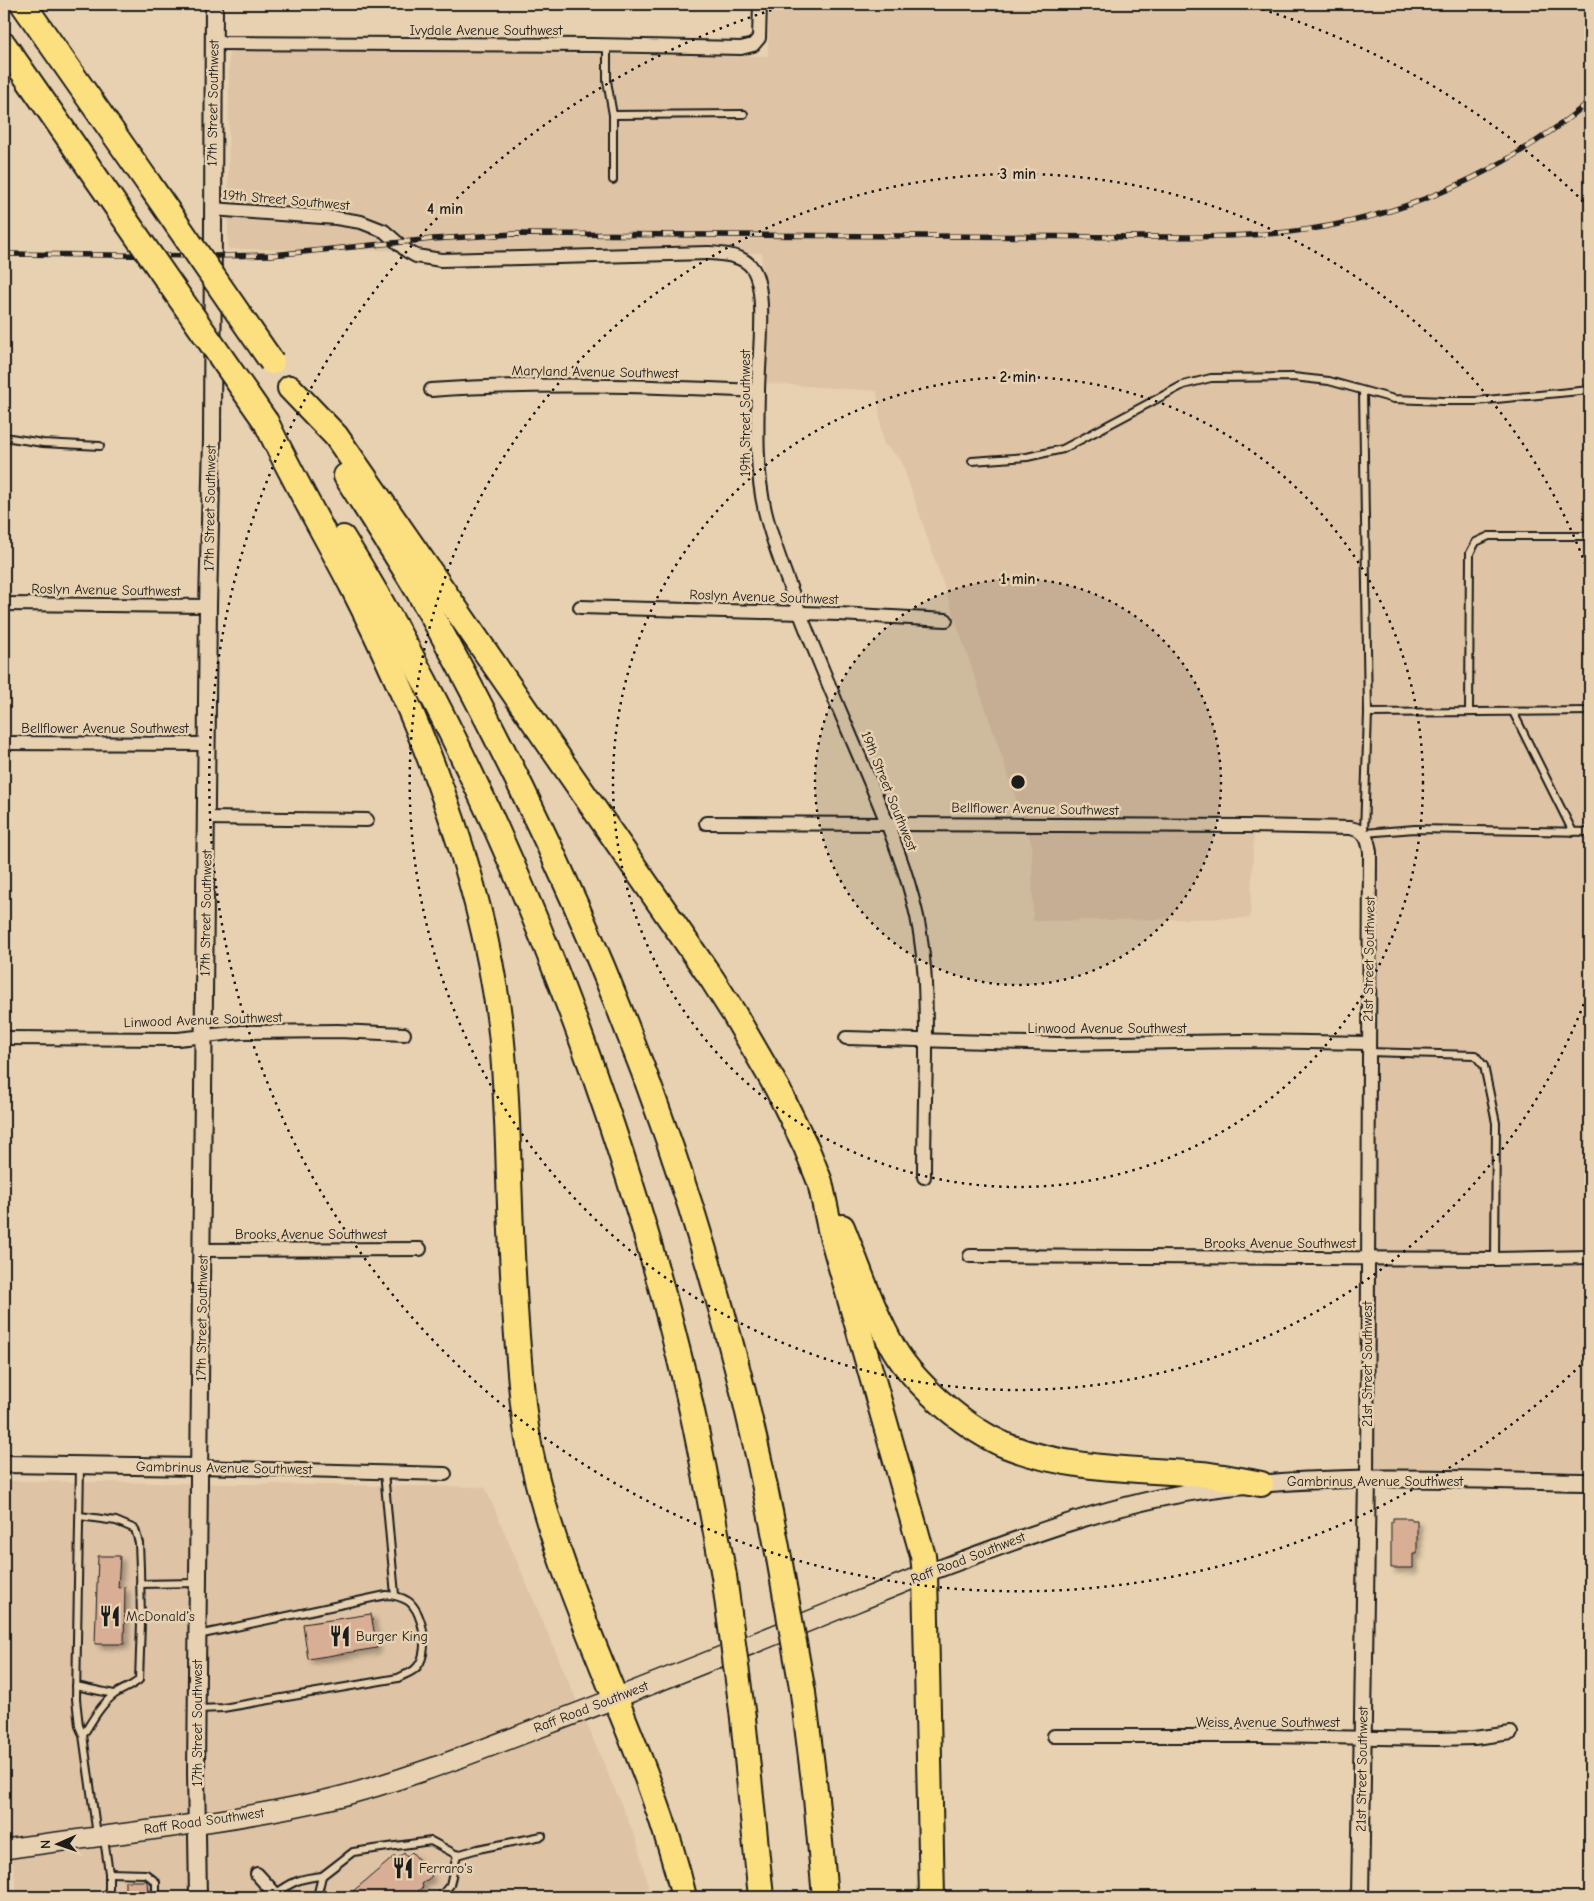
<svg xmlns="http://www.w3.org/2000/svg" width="1594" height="1901" viewBox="0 0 1594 1901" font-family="'Comic Neue',sans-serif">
	<defs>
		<filter id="shadow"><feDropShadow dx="4.5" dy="4.5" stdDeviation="2.5" flood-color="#0004"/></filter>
	</defs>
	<rect width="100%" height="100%" fill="#e7d1b0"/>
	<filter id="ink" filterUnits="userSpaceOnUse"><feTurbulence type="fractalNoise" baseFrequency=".02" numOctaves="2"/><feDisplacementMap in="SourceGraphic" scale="10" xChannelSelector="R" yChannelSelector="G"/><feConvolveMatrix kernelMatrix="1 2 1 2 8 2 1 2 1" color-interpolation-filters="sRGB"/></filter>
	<g filter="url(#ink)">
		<g fill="#dec3a5">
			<polygon points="769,4 1590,4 1590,1471 1372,1469 1376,835 1254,833 1250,918 1033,921 1032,845 901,460 883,443 877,391 765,383 762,253 228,249 229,50 768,56"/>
			<polygon points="4,1481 485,1487 636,1839 651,1897 18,1897 4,1809"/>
		</g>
		<g fill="#d8ae95" stroke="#1c1c1c" filter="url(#shadow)">
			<polygon points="1393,1518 1411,1518 1411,1520 1417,1520 1417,1554 1413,1554 1413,1568 1391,1568 1391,1522 1393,1522"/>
			<polygon points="98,1556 120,1556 118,1588 125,1587 124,1644 95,1644"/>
			<polygon points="371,1614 377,1648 308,1659 303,1624"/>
			<polygon points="412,1852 432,1876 422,1884 423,1887 411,1897 346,1897 395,1856 397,1859 404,1853 407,1857"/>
			<polygon points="125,1881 147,1881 148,1897 125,1897"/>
		</g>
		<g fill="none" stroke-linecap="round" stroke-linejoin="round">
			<g stroke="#1c1c1c" stroke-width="10">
				<g id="service">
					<polyline points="607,46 607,81 613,115 613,180"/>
					<polyline points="613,115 744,114"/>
					<polyline points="1363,391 1368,713"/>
					<polyline points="4,437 43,443 100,446"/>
					<polyline points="972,461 1027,457 1063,449 1183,385 1211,378 1293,377 1329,381 1394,399 1443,401 1476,401 1590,390"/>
					<polyline points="1590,711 1368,713 1364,833 1415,829 1590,832"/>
					<polyline points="1469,712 1470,553 1476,542 1489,536 1590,536"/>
					<polyline points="1513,712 1573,832"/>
					<polyline points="1368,1052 1475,1055 1484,1066 1496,1123 1495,1259"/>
					<path d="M80,1466L76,1699L79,1726L83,1735C92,1721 101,1704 115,1694C123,1689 132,1686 139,1680L141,1623L140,1568L139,1543L135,1529L116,1521L80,1516"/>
					<polyline points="384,1472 395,1595"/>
					<polyline points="140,1584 197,1583"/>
					<path d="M198,1635L386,1595C394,1595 401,1597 408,1601C424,1612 431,1656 415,1669C411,1673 403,1675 398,1678L223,1708L198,1709"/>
					<polyline points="76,1686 114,1694"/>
					<polyline points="83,1735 97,1835"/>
					<polyline points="104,1839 109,1873 109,1897"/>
					<polyline points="457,1855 478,1849 542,1836"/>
					<polyline points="109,1873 146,1874 156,1882 156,1897"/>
					<path d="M275,1894C292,1882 300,1878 322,1876"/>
					<polyline points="317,1897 322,1876 353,1852 431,1841 457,1855 450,1885 440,1897"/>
				</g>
			</g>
			<g stroke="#1c1c1c" stroke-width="16">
				<g id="minor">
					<polyline points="214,43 593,45 741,48 753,45 759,38 760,4"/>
					<path d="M212,209L336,218L361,222L384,231L407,251L416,256L441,260L708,253C724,254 744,255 753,269C768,292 758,363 758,392C757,431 756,473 765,511C772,541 784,571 795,600C816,657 841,713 865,770C883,812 901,855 913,900C927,951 926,1005 926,1058C925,1097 924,1137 924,1177"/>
					<path d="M431,390C541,382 648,386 758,391"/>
					<polyline points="4,604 208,606"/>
					<polyline points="580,607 839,614 946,620"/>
					<polyline points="4,743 207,744"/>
					<polyline points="206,818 367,820"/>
					<path d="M706,823L1246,826L1350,828C1365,831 1368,838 1370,852L1367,1479"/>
					<polyline points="4,1038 178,1039 242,1032 338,1031 404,1034"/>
					<polyline points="846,1038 1059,1044 1243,1041 1368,1043"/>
					<polyline points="203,1250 420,1249"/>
					<polyline points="970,1256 1495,1259 1590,1257"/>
					<polyline points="199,1467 445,1474"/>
					<polyline points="1054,1736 1262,1736 1437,1739 1474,1738 1511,1733"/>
					<polyline points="257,1874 278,1897"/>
				</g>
			</g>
			<g stroke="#1c1c1c" stroke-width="20">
				<g id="tertiary">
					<polyline points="4,1464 199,1467"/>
					<path d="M925,1574C1011,1542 1095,1509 1185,1493C1319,1471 1456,1480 1590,1482"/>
					<polyline points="198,1897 196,1771 208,606 212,439 214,4"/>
					<polyline points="1360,1897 1367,1479"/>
				</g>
			</g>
			<g stroke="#1c1c1c" stroke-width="22">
				<path id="secondary" d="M4,1849C112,1834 223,1824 330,1799C404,1781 475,1752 546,1725C673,1677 799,1625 925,1574"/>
			</g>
			<g stroke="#1c1c1c" stroke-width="28">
				<g id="motorway">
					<polyline points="23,4 149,184"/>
					<polyline points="4,45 127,222"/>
					<polyline points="290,388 336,436 712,979 733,1012 777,1088 806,1147 820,1182 830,1229 923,1556 925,1574 932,1897"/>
					<path d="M266,422C293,479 324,532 353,588C416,712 473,852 495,990C504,1041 506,1094 508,1145C510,1213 512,1280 518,1348C521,1386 524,1426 533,1463C567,1613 649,1748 684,1897"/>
					<path d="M346,476C370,514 395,552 418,591C455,655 489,722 522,789C641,1033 730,1291 779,1558"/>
					<path d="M343,538C447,706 528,887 594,1074C626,1165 655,1258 678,1352C697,1426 710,1501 724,1576"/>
					<path d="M842,1227C858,1266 873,1313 894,1349C907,1371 927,1391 947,1408C965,1423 985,1437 1007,1446C1068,1470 1137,1469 1201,1474C1221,1476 1241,1480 1261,1484"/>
					<polyline points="803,1693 816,1798 825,1897"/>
					<polyline points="743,1718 761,1897"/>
				</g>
			</g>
			<use href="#service" stroke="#e7d1b0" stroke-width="6"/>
			<use href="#minor" stroke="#e7d1b0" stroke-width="12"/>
			<use href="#tertiary" stroke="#e7d1b0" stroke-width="16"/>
			<use href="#secondary" stroke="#e7d1b0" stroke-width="19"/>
			<use href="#motorway" stroke="#fce080" stroke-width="24"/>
			<g stroke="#1c1c1c" stroke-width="5.5">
				<path id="rail" d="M4,254L212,256L272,255L433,239L514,234L1144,237C1192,237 1241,237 1288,232C1400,220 1504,173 1590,101"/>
			</g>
			<use href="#rail" stroke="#e7d1b0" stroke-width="4" stroke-dasharray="11" stroke-linecap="butt"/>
			<g stroke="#1c1c1c" stroke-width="28" stroke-linecap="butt">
				<g id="motorway-bridge">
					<polyline points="149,184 272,362"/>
					<polyline points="127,222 266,422"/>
					<polyline points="779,1558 803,1693"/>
					<polyline points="724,1576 743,1718"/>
				</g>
			</g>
			<use href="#motorway-bridge" stroke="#fce080" stroke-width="24"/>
		</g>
	</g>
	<circle cx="1018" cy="782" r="203" fill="#1c1c1c" fill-opacity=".12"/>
	<g fill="none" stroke="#1c1c1c" stroke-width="2.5" stroke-dasharray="2.5 5">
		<circle cx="1018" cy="782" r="203"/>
		<circle cx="1018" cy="782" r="405"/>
		<path d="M1589 990A608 608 0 1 1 1589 574"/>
		<path d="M1586 1360A810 810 0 1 1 788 5M1248 5A810 810 0 0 1 1586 204"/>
	</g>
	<defs>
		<g id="restaurant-bare" transform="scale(1.725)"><path d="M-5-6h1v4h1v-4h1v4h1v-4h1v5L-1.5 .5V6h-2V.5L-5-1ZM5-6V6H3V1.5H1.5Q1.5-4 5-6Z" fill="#1c1c1c" stroke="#e7d1b0" stroke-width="2.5" paint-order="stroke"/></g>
	</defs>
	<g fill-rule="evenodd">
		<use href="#restaurant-bare" x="110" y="1616"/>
		<use href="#restaurant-bare" x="340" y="1636"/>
		<use href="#restaurant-bare" x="403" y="1868"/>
	</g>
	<g text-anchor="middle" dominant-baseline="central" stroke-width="5" stroke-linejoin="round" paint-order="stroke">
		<g font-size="14" fill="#1c1c1c" stroke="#e7d1b0">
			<text x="486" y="30">Ivydale Avenue Southwest</text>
			<text transform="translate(213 103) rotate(-89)">17th Street Southwest</text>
			<text transform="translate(286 200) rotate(5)">19th Street Southwest</text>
			<text transform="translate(595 372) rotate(1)">Maryland Avenue Southwest</text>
			<text transform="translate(745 413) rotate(-90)">19th Street Southwest</text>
			<text transform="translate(210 508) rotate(-89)">17th Street Southwest</text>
			<text transform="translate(106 590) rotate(1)">Roslyn Avenue Southwest</text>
			<text transform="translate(764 597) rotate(2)">Roslyn Avenue Southwest</text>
			<text x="105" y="728">Bellflower Avenue Southwest</text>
			<text transform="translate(889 791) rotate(68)">19th Street Southwest</text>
			<text transform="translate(1035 809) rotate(1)">Bellflower Avenue Southwest</text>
			<text transform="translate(206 913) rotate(-89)">17th Street Southwest</text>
			<text transform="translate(1369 959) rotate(-89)">21st Street Southwest</text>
			<text transform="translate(203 1020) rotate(-2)">Linwood Avenue Southwest</text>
			<text x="1107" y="1028">Linwood Avenue Southwest</text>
			<text x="311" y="1234">Brooks Avenue Southwest</text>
			<text x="1280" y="1243">Brooks Avenue Southwest</text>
			<text transform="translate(202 1318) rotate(-89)">17th Street Southwest</text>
			<text transform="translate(1367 1364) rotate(-90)">21st Street Southwest</text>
			<text transform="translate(224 1468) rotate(1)">Gambrinus Avenue Southwest</text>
			<text x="1375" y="1481">Gambrinus Avenue Southwest</text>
			<text transform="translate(968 1558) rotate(-21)">Raff Road Southwest</text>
			<text transform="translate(591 1707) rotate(-21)">Raff Road Southwest</text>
			<text x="1268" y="1722">Weiss Avenue Southwest</text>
			<text transform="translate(197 1723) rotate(-90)">17th Street Southwest</text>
			<text transform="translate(1362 1769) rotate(-89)">21st Street Southwest</text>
			<text transform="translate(204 1821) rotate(-8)">Raff Road Southwest</text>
		</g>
		<g font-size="14" fill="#1c1c1c" stroke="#e7d1b0" text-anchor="start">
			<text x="126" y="1616">McDonald's</text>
			<text x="356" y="1636">Burger King</text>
			<text x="419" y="1868">Ferraro's</text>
		</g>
	</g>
	<circle cx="1018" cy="782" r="8" fill="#1c1c1c" stroke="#e7d1b0" stroke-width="2.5"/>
	<g font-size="15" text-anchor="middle" font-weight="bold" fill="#1c1c1c" stroke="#e7d1b0" stroke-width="5" stroke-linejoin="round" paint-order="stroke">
		<text x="1018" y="179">3 min</text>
		<text x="445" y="214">4 min</text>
		<text x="1018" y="382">2 min</text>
		<text x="1018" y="584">1 min</text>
	</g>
	<rect width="1594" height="1901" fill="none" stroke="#e7d1b0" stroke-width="20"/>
	<rect x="10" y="10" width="1574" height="1881" fill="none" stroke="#1c1c1c" stroke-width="2" filter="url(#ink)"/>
	<g transform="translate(58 1844) rotate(268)" stroke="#e7d1b0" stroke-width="4" paint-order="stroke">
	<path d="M0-4L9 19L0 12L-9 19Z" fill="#1c1c1c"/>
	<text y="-8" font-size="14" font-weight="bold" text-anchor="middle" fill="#1c1c1c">N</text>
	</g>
</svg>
